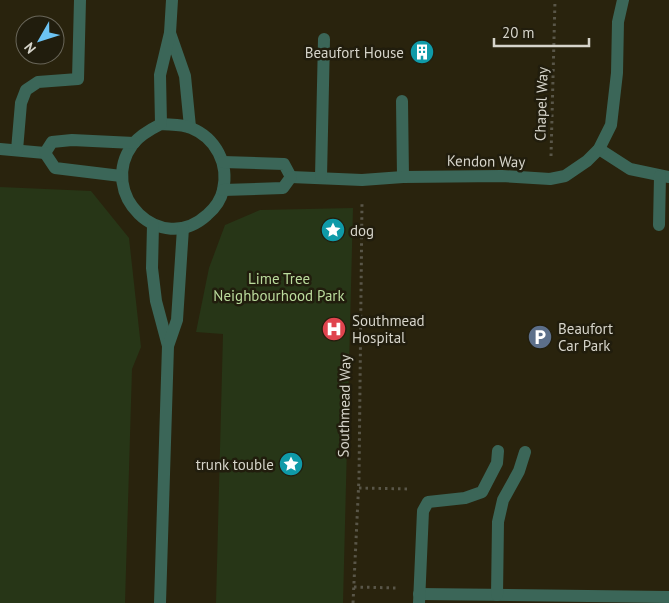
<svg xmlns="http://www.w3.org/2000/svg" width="669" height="603" viewBox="0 0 669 603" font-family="'PT Sans',sans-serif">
	<rect width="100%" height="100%" fill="#211d0d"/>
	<path fill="#29230d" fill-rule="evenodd" d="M0,0H669V603H0ZM25,25H55V55H25Z"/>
	<g fill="#273617">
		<polygon points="0,187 91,191 129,238 141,347 132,369 125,603 0,603"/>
		<polygon points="353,208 343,603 216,603 223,334 196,332 209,268 225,225 260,210"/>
	</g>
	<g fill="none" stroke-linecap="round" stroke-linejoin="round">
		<g stroke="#595648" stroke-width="3" stroke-dasharray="2.5 4" stroke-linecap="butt">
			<polyline points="551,156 555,0"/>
			<polyline points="359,488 411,489"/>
			<polyline points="354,587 398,588"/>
			<polyline points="353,603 359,478 362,202"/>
		</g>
		<g stroke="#3b6658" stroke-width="12">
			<polyline points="170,33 185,76 190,127"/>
			<polyline points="402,101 403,177"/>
			<path d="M161,124C170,125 182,124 191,128C216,138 229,164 223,190C221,200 214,209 207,215C161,257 96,194 133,144C140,135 151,129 161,124Z"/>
			<polyline points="161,124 160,75 170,33 172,0"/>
			<polyline points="0,149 45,153"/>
			<polyline points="599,149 630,169 669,177"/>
			<polyline points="17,150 21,103 26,90 38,82 78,79 80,0"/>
			<polyline points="45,153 52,142 72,140 134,143"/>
			<polyline points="45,153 55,168 121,176"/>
			<polyline points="223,162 284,164 291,177"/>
			<polyline points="291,177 362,180 403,177 502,176 550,179 565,176 587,161 599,149 611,125 617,73 618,22 623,0"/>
			<polyline points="321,177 324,39"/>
			<polyline points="223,190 283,188 291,177"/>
			<polyline points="153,225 152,268 156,301 168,346"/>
			<polyline points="659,225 660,176"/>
			<polyline points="419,594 669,597"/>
			<polyline points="497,595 498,522 503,500 519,471 525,452"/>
			<polyline points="160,603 168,346 177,320 183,228"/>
			<polyline points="419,603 423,511 428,502 465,498 482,492 497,463 498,451"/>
		</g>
	</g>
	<defs>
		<g id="building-disc" transform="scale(1.25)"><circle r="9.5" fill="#0f9aa8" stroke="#211d0d"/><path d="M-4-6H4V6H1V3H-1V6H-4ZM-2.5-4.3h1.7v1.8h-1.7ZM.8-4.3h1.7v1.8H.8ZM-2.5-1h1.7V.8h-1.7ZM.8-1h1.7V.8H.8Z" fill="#fff"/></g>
		<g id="sight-disc" transform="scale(1.25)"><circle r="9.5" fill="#0f9aa8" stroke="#211d0d"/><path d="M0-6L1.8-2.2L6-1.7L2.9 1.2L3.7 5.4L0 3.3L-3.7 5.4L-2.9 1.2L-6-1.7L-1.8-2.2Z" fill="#fff"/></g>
		<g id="hospital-disc" transform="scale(1.25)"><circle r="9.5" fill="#e0444e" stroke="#211d0d"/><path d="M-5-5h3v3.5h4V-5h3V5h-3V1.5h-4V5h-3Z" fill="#fff"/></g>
		<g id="parking-disc" transform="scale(1.25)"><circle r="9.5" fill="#5c6f8a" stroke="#211d0d"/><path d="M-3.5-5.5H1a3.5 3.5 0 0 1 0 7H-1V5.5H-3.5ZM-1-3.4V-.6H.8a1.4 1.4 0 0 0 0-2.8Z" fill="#fff"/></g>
	</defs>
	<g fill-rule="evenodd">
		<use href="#building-disc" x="422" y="52"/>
		<use href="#sight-disc" x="333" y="230"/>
		<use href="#hospital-disc" x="334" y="329"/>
		<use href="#parking-disc" x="540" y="337"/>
		<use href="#sight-disc" x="291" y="464"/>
	</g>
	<g text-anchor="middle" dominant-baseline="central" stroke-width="5" stroke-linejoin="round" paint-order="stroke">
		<g font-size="15" fill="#d6d4ca" stroke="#211d0d" text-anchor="start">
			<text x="404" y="52" text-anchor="end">Beaufort House</text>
			<text x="350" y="230">dog</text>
			<text x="352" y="320">Southmead<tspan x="352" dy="17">Hospital</tspan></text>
			<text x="558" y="328">Beaufort<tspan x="558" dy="17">Car Park</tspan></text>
			<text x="274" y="464" text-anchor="end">trunk touble</text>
		</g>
		<g font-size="15" fill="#d6d4ca" stroke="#211d0d">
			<text transform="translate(541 104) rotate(-88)">Chapel Way</text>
			<text transform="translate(486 161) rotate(1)">Kendon Way</text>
			<text transform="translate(344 406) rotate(-89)">Southmead Way</text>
		</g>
		<g font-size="15" fill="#bbdb9d" stroke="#211d0d">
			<text x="279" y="278">Lime Tree<tspan x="279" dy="17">Neighbourhood Park</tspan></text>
		</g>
	</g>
	<g transform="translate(40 40) rotate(231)"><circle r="24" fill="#211d0d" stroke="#696659"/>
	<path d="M0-4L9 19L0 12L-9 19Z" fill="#6cc3f2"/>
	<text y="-8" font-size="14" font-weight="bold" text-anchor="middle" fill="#d6d4ca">N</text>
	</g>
	<path d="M494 38v8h95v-8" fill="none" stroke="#d6d4ca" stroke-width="2.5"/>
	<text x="502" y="38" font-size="15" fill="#d6d4ca" stroke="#211d0d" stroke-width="4" paint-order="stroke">20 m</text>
</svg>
